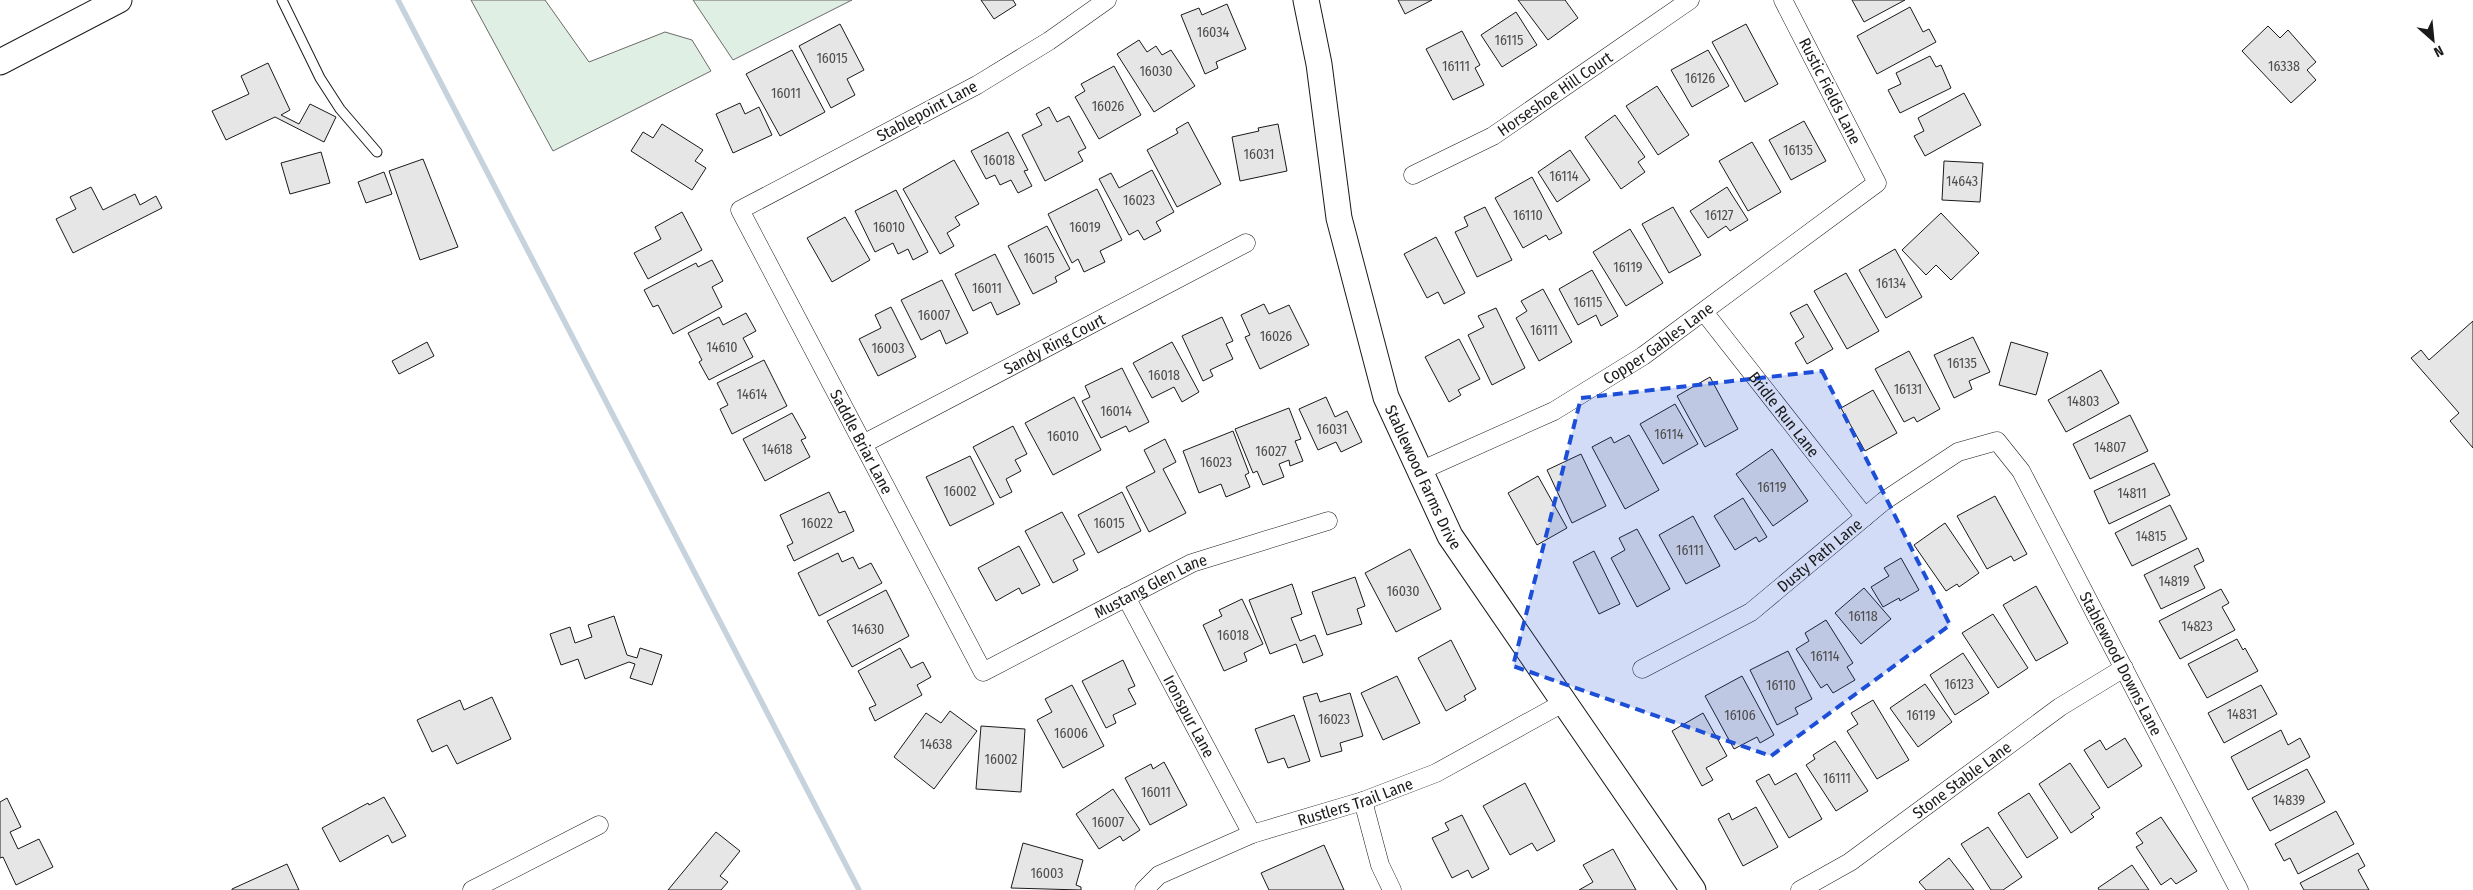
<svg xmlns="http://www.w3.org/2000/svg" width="2473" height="890" viewBox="0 0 2473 890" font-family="'Fira Sans Condensed',sans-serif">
	<rect width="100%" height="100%" fill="#fff"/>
	<g fill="#e0efe3" stroke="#6a6a6a">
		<polygon points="471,0 545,0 589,62 665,32 692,40 711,71 553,151"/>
		<polygon points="693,0 852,0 733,60"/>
	</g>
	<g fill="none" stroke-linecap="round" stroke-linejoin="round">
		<polyline stroke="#c6d2dc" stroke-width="5.5" points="398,0 859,890"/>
	</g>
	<g fill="#e6e6e6" stroke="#1a1a1a">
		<polygon points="981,0 1013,0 1016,5 994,19"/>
		<polygon points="1398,0 1432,0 1405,14"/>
		<polygon points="1518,0 1565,0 1578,18 1548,40"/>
		<polygon points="1852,0 1905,0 1864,22"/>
		<polygon points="1227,4 1246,49 1216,62 1218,68 1205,74 1181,15 1199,8 1202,15"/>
		<polygon points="1910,7 1923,32 1929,29 1936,42 1877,74 1857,36"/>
		<polygon points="1516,12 1537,45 1502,67 1481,35"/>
		<polygon points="840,24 864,70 847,79 855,95 831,108 799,46"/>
		<polygon points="1746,24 1778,84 1745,102 1712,42"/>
		<polygon points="2268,26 2280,38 2288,30 2316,62 2307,70 2316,80 2291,103 2242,51"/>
		<polygon points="1462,31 1480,65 1475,68 1484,85 1453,100 1426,49"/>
		<polygon points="1139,40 1147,52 1156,46 1162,55 1171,50 1195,86 1154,112 1117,54"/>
		<polygon points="792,50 825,112 780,136 746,74"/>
		<polygon points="1708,50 1729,86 1692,107 1671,70"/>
		<polygon points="1930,56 1936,67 1941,65 1951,88 1900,113 1888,90 1901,84 1896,73"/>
		<polygon points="268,63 290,110 281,115 299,124 310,104 336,117 324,142 275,117 226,140 212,111 249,94 241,76"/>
		<polygon points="1114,66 1141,115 1099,139 1075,97 1085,91 1081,84"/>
		<polygon points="1657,86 1689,135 1658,155 1626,106"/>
		<polygon points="1964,93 1981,125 1925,156 1914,136 1924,131 1918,118"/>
		<polygon points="740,103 745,114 759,107 772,135 733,153 716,114"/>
		<polygon points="1049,107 1057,122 1069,116 1086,148 1078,152 1083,161 1045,181 1022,135 1042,125 1036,114"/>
		<polygon points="1615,115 1645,157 1638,162 1645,172 1621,189 1585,137"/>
		<polygon points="1804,121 1826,161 1791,180 1769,140"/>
		<polygon points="1188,122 1221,184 1177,207 1147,150 1178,133 1176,129"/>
		<polygon points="662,124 703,150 695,161 706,168 692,190 631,151 643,132 653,138"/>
		<polygon points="1278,124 1287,171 1240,181 1232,137 1259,131 1258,128"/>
		<polygon points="1008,132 1028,170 1024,171 1032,186 1018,193 1011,180 1000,185 995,175 986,179 971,151"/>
		<polygon points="1752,142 1781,192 1748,211 1719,161"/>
		<polygon points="1570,150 1590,180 1557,202 1538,172"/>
		<polygon points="321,152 330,183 290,194 281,163"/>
		<polygon points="423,159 458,247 420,260 389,171"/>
		<polygon points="954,160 979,204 955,217 960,225 947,233 954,246 940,254 903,189"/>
		<polygon points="1944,161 1983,163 1980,202 1942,200"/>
		<polygon points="1152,170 1174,212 1156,222 1161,231 1144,240 1138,230 1129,235 1099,179 1111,173 1119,188"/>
		<polygon points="384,172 392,194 366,203 358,182"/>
		<polygon points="1532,177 1562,233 1549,240 1546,235 1523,248 1495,198"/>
		<polygon points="91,187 103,210 135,194 140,205 156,196 162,208 73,253 56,219 76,209 70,197"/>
		<polygon points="1727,187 1748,220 1730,231 1726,226 1708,238 1690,211"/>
		<polygon points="1097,189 1122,240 1100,251 1105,262 1084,272 1078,259 1072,263 1048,214"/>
		<polygon points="896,190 928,252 913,260 908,249 898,254 893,243 875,252 855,211"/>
		<polygon points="1485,207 1512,260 1477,277 1455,232 1468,226 1464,217"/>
		<polygon points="1673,207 1701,255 1669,273 1642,224"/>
		<polygon points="682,212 702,250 648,279 634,253 661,239 655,227"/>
		<polygon points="1941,213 1979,253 1951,280 1936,265 1926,275 1902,250"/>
		<polygon points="845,217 870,260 832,282 807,238"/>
		<polygon points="1047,226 1070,269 1055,277 1057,282 1033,294 1008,246"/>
		<polygon points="1630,229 1663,283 1626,306 1593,252"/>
		<polygon points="1436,237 1465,293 1444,304 1438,292 1427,298 1404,254"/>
		<polygon points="1895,249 1922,297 1886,318 1859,270"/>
		<polygon points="995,254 1020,304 997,315 991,302 973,311 955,274"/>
		<polygon points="712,260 723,281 712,287 722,307 673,334 658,305 653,307 644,290 696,263 698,267"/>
		<polygon points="1592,270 1618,316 1601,326 1596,315 1578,325 1559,289"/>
		<polygon points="1846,273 1879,331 1847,349 1814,291"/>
		<polygon points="942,280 968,333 946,344 940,330 921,340 901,300"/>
		<polygon points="1543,289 1572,342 1539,361 1516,318 1527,311 1521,301"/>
		<polygon points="1264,304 1269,314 1289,305 1309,345 1260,369 1245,337 1250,335 1241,315"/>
		<polygon points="1807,304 1833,349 1807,364 1795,343 1804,337 1790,313"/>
		<polygon points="891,307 916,357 878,376 859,339 881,328 875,315"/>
		<polygon points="1496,308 1525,368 1492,385 1468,335 1484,327 1478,316"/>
		<polygon points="746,313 756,331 743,338 753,357 709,380 699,362 702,360 688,333 719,317 723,325"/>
		<polygon points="1222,317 1233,341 1226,344 1233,359 1210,370 1213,376 1203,381 1182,336"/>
		<polygon points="2473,321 2473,448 2450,421 2459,413 2411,358 2421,350 2429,360"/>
		<polygon points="1973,337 1990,372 1969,381 1972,389 1954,398 1934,355"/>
		<polygon points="1459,339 1480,379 1458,390 1461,395 1449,402 1425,357"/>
		<polygon points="427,342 434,356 399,374 392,361"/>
		<polygon points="1172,342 1199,392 1182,402 1174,387 1152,398 1133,363"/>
		<polygon points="2011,342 2048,353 2036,395 1999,385"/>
		<polygon points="1909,351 1940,409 1917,422 1914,417 1904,422 1875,369"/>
		<polygon points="764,360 787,406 732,434 720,409 728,405 717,383"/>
		<polygon points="1122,368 1149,422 1129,432 1126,426 1101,438 1082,401 1090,397 1085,386"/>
		<polygon points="2101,370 2119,403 2066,432 2048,400"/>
		<polygon points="1710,377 1738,429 1705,447 1677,396"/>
		<polygon points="1873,390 1897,433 1865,451 1841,408"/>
		<polygon points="1074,397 1101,450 1053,475 1025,423"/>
		<polygon points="1326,397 1335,417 1347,411 1362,442 1341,452 1336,442 1318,450 1299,409"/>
		<polygon points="1675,404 1698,444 1663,464 1640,424"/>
		<polygon points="1289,408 1301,439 1295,441 1303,461 1290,466 1289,460 1279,464 1284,477 1263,485 1257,471 1253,473 1235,429"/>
		<polygon points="792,413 806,438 801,440 810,457 765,481 743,439"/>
		<polygon points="2130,415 2148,451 2090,479 2073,444"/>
		<polygon points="1013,426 1027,454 1015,460 1021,471 1006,479 1012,492 1000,498 973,447"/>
		<polygon points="1233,431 1249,473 1245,475 1250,487 1226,497 1221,484 1199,493 1183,451"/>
		<polygon points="1629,435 1659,490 1625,509 1592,447 1611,437 1614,443"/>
		<polygon points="1165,439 1176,462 1163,469 1186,513 1149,532 1126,487 1155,472 1144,450"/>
		<polygon points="1772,449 1808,501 1773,526 1736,474"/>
		<polygon points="1581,454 1606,506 1572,523 1547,470"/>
		<polygon points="970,456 994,504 950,526 926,477"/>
		<polygon points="2154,463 2170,495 2109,524 2094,491"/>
		<polygon points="1538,476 1567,528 1537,545 1508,493"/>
		<polygon points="829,492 839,513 845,511 854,531 794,561 787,546 793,543 780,515"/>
		<polygon points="1122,492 1141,531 1098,553 1078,515"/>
		<polygon points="1995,496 2027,554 2014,561 2011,556 1987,569 1957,516"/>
		<polygon points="1743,498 1767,537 1759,542 1756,537 1735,550 1714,516"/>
		<polygon points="2170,505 2187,539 2132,566 2115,533"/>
		<polygon points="1062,512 1085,554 1073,560 1078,570 1053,583 1025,531"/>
		<polygon points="1693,516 1720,566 1686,584 1659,535"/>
		<polygon points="1945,523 1979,573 1959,587 1957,584 1946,591 1914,545"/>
		<polygon points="1637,529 1670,589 1637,607 1611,558 1625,550 1619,538"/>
		<polygon points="1019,546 1040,585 1022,594 1019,588 996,601 978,568"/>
		<polygon points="2198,548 2204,561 2194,566 2205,588 2161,609 2144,575"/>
		<polygon points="1410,549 1441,609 1396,632 1365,573"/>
		<polygon points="1594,551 1620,604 1599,614 1573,562"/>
		<polygon points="838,553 842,562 853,557 859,569 871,563 882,583 819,616 798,573"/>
		<polygon points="1901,558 1919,590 1900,601 1899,598 1883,607 1871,587 1889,576 1884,568"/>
		<polygon points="1355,577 1365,606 1357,609 1362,624 1327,635 1312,592"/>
		<polygon points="1292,584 1302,614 1291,618 1300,641 1315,635 1323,655 1303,663 1296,644 1270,654 1249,600"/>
		<polygon points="2036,586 2068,643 2036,661 2003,605"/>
		<polygon points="1864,588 1891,619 1861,644 1835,613"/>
		<polygon points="2221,589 2229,603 2222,607 2235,630 2180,659 2159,621"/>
		<polygon points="886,590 909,636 852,667 827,621"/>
		<polygon points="1242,599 1263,644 1244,653 1247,661 1224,671 1203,625 1222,616 1219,610"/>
		<polygon points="1993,614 2028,668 1998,688 1962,633"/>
		<polygon points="614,616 627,655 637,658 640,648 662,655 652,685 630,678 635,664 629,662 585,679 578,659 561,665 550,634 570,627 575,643 592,637 588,625"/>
		<polygon points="1826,620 1853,663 1847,667 1855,680 1833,693 1827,684 1821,688 1796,649 1809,641 1805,633"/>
		<polygon points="2237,639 2243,650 2245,648 2258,671 2207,698 2188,664"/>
		<polygon points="1451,640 1476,689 1464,696 1466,700 1446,711 1418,658"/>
		<polygon points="900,648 911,668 923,662 931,677 917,685 922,695 875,721 869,708 876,705 858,671"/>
		<polygon points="1788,651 1812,699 1795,708 1798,714 1777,725 1750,670"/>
		<polygon points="1963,653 1989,693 1955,715 1930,675"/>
		<polygon points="1123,660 1135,686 1128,689 1136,704 1113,715 1116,723 1106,728 1082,681"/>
		<polygon points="1397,676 1420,723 1383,740 1361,693"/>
		<polygon points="1742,676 1774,735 1760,743 1757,737 1734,749 1705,696"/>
		<polygon points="1925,684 1952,722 1918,747 1890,708"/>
		<polygon points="1072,685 1104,746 1063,768 1037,720 1052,712 1045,699"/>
		<polygon points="2261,685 2277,714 2224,743 2208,713"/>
		<polygon points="1317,693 1320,702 1350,693 1363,736 1340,743 1342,751 1321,757 1303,697"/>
		<polygon points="492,697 511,739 457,764 447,745 432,752 417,720 460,700 464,710"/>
		<polygon points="1873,700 1909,760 1877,779 1847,731 1858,724 1851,713"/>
		<polygon points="950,711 977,731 934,789 894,757 926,713 941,723"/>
		<polygon points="1703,713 1727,756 1706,768 1713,780 1702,786 1672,731"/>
		<polygon points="1294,715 1310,761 1288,768 1284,758 1268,763 1255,729"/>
		<polygon points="981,726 1025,729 1021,792 976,789"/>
		<polygon points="2281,730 2288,745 2300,738 2310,757 2248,790 2231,757"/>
		<polygon points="2125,738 2142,766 2108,788 2084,750 2100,740 2106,750"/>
		<polygon points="1835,741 1868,791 1836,811 1806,765 1815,759 1813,755"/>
		<polygon points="1164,762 1187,805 1150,825 1125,778 1151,764 1153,769"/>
		<polygon points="2070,763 2100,808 2091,814 2094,817 2071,833 2039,784"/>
		<polygon points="2307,769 2325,802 2270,831 2252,798"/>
		<polygon points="1796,773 1822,819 1789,838 1756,781 1769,774 1775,785"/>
		<polygon points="1525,783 1555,841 1537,851 1532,843 1510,855 1483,806"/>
		<polygon points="1113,789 1140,830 1123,841 1120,836 1099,849 1076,814"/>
		<polygon points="2029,793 2058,838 2027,858 1998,813"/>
		<polygon points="384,797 406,836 392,843 388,835 340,862 322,828 368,803 369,805"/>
		<polygon points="7,798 21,827 10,832 18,849 39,839 53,867 16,885 3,857 0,858 0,802"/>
		<polygon points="1756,807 1778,847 1743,866 1718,819 1729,813 1732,820"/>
		<polygon points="2336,811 2354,844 2298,874 2290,858 2284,861 2275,844"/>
		<polygon points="1462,815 1489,869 1472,878 1468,870 1452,878 1432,838 1449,830 1445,823"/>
		<polygon points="2161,817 2197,871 2176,884 2171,878 2161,885 2136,847 2143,843 2136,833"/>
		<polygon points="1988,827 2022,877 2003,890 1991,890 1961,844"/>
		<polygon points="716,832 740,851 720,876 728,882 721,890 668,890"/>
		<polygon points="1023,843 1083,860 1076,885 1081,887 1081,890 1011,888"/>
		<polygon points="1324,845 1344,890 1269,890 1261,873"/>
		<polygon points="1613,849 1636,890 1579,890 1593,882 1583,865"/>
		<polygon points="2358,853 2365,866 2358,870 2369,890 2304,890 2300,883"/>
		<polygon points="1949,858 1974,890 1926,890 1919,882"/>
		<polygon points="287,864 299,890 232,890 232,889"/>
		<polygon points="2132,865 2149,890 2099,890 2098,888"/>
	</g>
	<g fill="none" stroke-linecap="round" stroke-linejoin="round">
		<g stroke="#1a1a1a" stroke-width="11">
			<polyline id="lane" points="282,0 320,78 340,109 377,152"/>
		</g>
		<g stroke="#1a1a1a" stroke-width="19">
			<g id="street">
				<path id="s1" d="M1107,0L1049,41L977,85L740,210L983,672L1192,563L1328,521"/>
				<path id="s2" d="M1413,175L1493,136L1690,0"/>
				<path id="s3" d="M1704,312L1865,517"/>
				<path id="s4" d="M863,444L1246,243"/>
				<path id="s5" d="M1420,471L1554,411L1643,356L1877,183L1783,0"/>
				<path id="s6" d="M1126,597L1252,834"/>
				<path id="s7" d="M1642,669L1751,612L1884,501L1958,452L1997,441L2021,471L2239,890"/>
				<polyline points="1363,801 1380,865 1392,890"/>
				<polyline points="472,890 599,825"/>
				<path id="s8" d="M1144,890L1159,875L1252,834L1363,801L1436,773L1563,703"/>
				<path id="s9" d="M1800,890L1850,862L2060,707L2124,668"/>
			</g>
		</g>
		<g stroke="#1a1a1a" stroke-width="27">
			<g id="secondary">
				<path id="s10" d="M1306,0L1319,64L1339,218L1386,397L1450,536L1693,890"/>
				<polyline points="0,62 119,0"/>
			</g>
		</g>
		<use href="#lane" stroke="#fff" stroke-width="9"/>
		<use href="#street" stroke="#fff" stroke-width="18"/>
		<use href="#secondary" stroke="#fff" stroke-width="25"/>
	</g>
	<path fill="#1d4ed8" fill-opacity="0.2" stroke="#1d4ed8" stroke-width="4" stroke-dasharray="10 6" stroke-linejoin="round" d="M1822,371L1950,625L1771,756L1513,666L1581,398Z"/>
	<g text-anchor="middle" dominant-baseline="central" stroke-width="4" stroke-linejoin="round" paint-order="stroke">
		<g font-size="14" fill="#4d4d4d">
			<text x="1213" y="32">16034</text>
			<text x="1509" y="40">16115</text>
			<text x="832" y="58">16015</text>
			<text x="1456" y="66">16111</text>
			<text x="2284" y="66">16338</text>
			<text x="1156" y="71">16030</text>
			<text x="1700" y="78">16126</text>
			<text x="786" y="93">16011</text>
			<text x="1108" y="106">16026</text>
			<text x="1798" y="150">16135</text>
			<text x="1259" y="154">16031</text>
			<text x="999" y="160">16018</text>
			<text x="1564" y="176">16114</text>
			<text x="1962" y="181">14643</text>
			<text x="1139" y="200">16023</text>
			<text x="1528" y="215">16110</text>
			<text x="1719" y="215">16127</text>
			<text x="889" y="227">16010</text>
			<text x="1085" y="227">16019</text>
			<text x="1039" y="258">16015</text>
			<text x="1628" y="267">16119</text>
			<text x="1891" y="283">16134</text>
			<text x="987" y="288">16011</text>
			<text x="1588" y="302">16115</text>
			<text x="934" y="315">16007</text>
			<text x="1544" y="330">16111</text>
			<text x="1276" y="336">16026</text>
			<text x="722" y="347">14610</text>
			<text x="888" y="348">16003</text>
			<text x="1962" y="363">16135</text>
			<text x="1164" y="375">16018</text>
			<text x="1908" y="389">16131</text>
			<text x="752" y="394">14614</text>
			<text x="2083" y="401">14803</text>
			<text x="1116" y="411">16014</text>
			<text x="1332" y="429">16031</text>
			<text x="1669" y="434">16114</text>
			<text x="1063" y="436">16010</text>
			<text x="2110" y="447">14807</text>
			<text x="777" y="449">14618</text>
			<text x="1271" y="451">16027</text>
			<text x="1216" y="462">16023</text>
			<text x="1772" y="487">16119</text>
			<text x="960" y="491">16002</text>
			<text x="2132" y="493">14811</text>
			<text x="817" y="523">16022</text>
			<text x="1109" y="523">16015</text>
			<text x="2151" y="536">14815</text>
			<text x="1690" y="550">16111</text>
			<text x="2174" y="581">14819</text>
			<text x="1403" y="591">16030</text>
			<text x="1863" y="616">16118</text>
			<text x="2197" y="626">14823</text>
			<text x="868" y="629">14630</text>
			<text x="1233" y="635">16018</text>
			<text x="1825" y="656">16114</text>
			<text x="1959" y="684">16123</text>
			<text x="1781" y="685">16110</text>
			<text x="2242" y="714">14831</text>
			<text x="1740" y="715">16106</text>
			<text x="1921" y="715">16119</text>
			<text x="1334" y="719">16023</text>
			<text x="1071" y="733">16006</text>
			<text x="936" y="744">14638</text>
			<text x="1001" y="759">16002</text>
			<text x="1837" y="778">16111</text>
			<text x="1156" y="792">16011</text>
			<text x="2289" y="800">14839</text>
			<text x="1108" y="822">16007</text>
			<text x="1047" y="873">16003</text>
		</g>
		<g font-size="16" fill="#1a1a1a" stroke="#fff">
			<text transform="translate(1830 91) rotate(63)">Rustic Fields Lane</text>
			<text stroke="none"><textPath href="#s2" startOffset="164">Horseshoe Hill Court</textPath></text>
			<text transform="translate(927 111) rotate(-28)">Stablepoint Lane</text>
			<text stroke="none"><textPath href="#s4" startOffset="216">Sandy Ring Court</textPath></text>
			<text stroke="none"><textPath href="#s5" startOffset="271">Copper Gables Lane</textPath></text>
			<text stroke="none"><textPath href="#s3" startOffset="130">Bridle Run Lane</textPath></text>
			<text stroke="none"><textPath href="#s1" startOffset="685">Saddle Briar Lane</textPath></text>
			<text stroke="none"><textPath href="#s10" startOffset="494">Stablewood Farms Drive</textPath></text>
			<text stroke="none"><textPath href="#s7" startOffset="212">Dusty Path Lane</textPath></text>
			<text stroke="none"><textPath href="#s1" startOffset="1134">Mustang Glen Lane</textPath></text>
			<text stroke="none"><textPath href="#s7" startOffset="681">Stablewood Downs Lane</textPath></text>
			<text stroke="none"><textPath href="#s6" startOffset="135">Ironspur Lane</textPath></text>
			<text stroke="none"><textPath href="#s9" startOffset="196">Stone Stable Lane</textPath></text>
			<text stroke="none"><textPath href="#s8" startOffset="231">Rustlers Trail Lane</textPath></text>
		</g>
	</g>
	<g transform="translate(2433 40) rotate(153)" stroke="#ffffff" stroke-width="4" paint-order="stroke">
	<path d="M0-4L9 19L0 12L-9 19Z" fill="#1a1a1a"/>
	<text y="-8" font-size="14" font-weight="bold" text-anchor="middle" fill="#1a1a1a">N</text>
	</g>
</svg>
